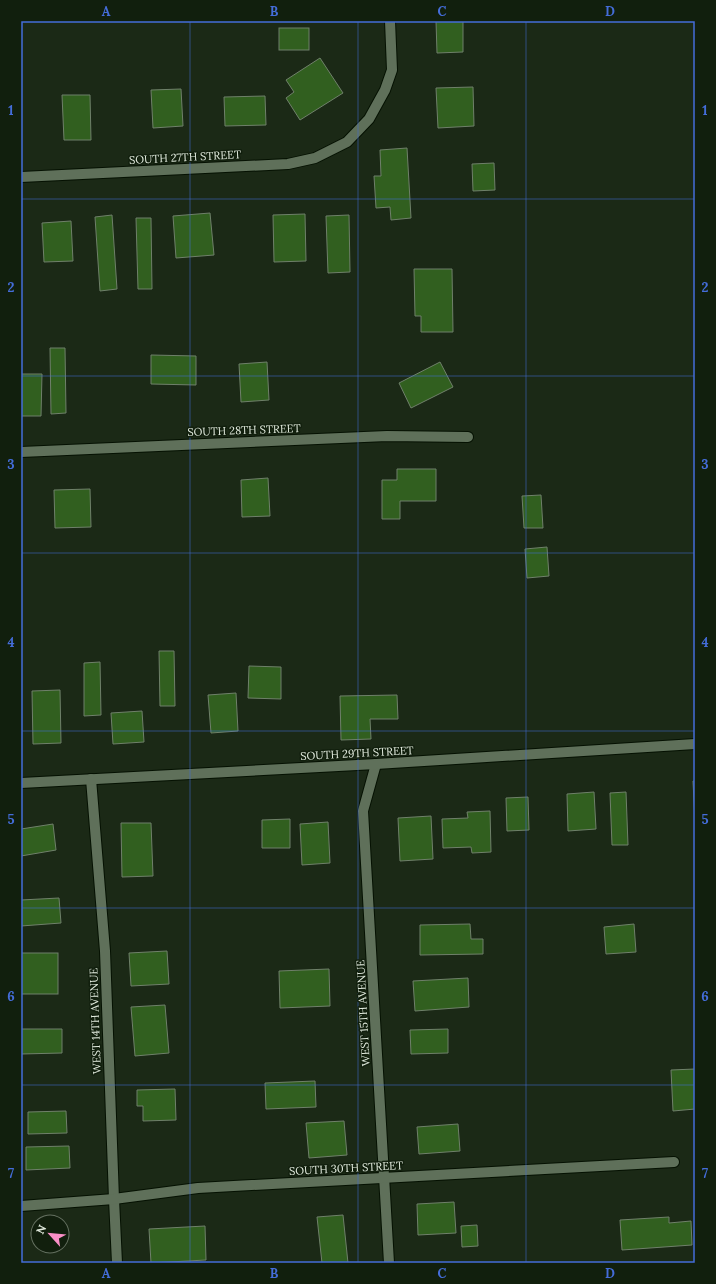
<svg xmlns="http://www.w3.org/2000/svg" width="716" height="1284" viewBox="0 0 716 1284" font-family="Lora,serif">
	<rect width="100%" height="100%" fill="#1b2916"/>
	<g fill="#315f1f" stroke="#6f806a">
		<polygon points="436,21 463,21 463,52 437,53"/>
		<rect x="279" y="28" width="30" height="22"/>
		<polygon points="320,58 343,93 300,120 286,98 294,92 286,80"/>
		<polygon points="473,87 474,126 438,128 436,88"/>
		<polygon points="181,89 183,126 153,128 151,90"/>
		<polygon points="62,95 90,95 91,140 64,140"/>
		<polygon points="265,96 266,125 225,126 224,97"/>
		<polygon points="407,148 411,218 391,220 390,207 376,208 374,176 381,176 380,150"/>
		<polygon points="494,163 495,190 473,191 472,164"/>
		<polygon points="210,213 214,255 176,258 173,216"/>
		<polygon points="305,214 306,261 274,262 273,215"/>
		<polygon points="112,215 117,289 100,291 95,217"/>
		<polygon points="349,215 350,272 328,273 326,216"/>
		<polygon points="136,218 151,218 152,289 138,289"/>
		<polygon points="71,221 73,261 44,262 42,223"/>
		<polygon points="414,269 452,269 453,332 421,332 421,316 415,316"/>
		<polygon points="50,348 65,348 66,413 51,414"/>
		<polygon points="151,355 196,356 196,385 151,384"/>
		<polygon points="267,362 269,400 241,402 239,364"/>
		<polygon points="440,362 453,387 411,408 399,383"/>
		<polygon points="21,374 42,374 41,416 21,416"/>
		<polygon points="397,469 436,469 436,501 400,501 400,519 382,519 382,480 397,480"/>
		<polygon points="268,478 270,516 242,517 241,480"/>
		<polygon points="90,489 91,527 55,528 54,490"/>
		<polygon points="541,495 543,528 524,528 522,496"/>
		<polygon points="547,547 549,576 527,578 525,549"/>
		<polygon points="159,651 174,651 175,706 160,706"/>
		<polygon points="100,662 101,715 84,716 84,663"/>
		<polygon points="249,666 281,667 281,699 248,698"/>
		<polygon points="60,690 61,743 33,744 32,691"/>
		<polygon points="236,693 238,731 211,733 208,695"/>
		<polygon points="397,695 398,719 370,719 371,739 341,740 340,696"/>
		<polygon points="142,711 144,742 113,744 111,713"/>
		<polygon points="693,781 695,781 695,821"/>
		<polygon points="594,792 596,829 568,831 567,794"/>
		<polygon points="626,792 628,845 612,845 610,793"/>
		<polygon points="528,797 529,830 507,831 506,798"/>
		<polygon points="490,811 491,852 472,853 471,847 443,848 442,819 468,818 467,812"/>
		<polygon points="431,816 433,859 400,861 398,818"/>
		<polygon points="290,819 290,848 262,848 262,820"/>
		<polygon points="328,822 330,863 302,865 300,824"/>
		<polygon points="121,823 151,823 153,876 122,877"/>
		<polygon points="53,824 56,850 21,856 21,829"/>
		<polygon points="59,898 61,923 21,926 21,900"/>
		<polygon points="470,924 471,939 483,939 483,954 420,955 420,925"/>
		<polygon points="634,924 636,952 606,954 604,927"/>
		<polygon points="167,951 169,984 131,986 129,953"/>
		<rect x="21" y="953" width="37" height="41"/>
		<polygon points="329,969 330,1006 280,1008 279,971"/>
		<polygon points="468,978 469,1007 415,1011 413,981"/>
		<polygon points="165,1005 169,1053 135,1056 131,1007"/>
		<polygon points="21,1029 62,1029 62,1053 21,1054"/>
		<polygon points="448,1029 448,1053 411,1054 410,1030"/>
		<polygon points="695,1069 695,1109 673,1111 671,1070"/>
		<polygon points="315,1081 316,1107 266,1109 265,1083"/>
		<polygon points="175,1089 176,1120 143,1121 143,1106 137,1106 137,1090"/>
		<polygon points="66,1111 67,1133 28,1134 28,1112"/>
		<polygon points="344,1121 347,1155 309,1158 306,1123"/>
		<polygon points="458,1124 460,1151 419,1154 417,1127"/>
		<polygon points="69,1146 70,1168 26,1170 26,1147"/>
		<polygon points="454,1202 456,1233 418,1235 417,1204"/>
		<polygon points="343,1215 348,1263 322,1263 317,1217"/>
		<polygon points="669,1217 669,1223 691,1221 692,1245 622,1250 620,1220"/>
		<polygon points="477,1225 478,1246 462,1247 461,1226"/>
		<polygon points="205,1226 206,1260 151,1263 149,1229"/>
	</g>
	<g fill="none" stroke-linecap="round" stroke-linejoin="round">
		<g stroke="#051102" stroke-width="12">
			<g id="minor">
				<polyline points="21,177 288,164 315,158 347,142 369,119 385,90 392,70 390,21"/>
				<polyline points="21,452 387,436 468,437"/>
				<polyline points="376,764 363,811 389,1263"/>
				<polyline points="91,779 105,951 114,1199 117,1263"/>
				<polyline points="21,783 376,764 695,744"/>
				<polyline points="21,1206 114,1199 198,1188 674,1162"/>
			</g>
		</g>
		<use href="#minor" stroke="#5f705a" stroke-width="10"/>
	</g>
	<path fill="none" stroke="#446dd9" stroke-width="1" stroke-opacity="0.55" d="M190,21V1263M358,21V1263M526,21V1263M21,199H695M21,376H695M21,553H695M21,731H695M21,908H695M21,1085H695"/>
	<g text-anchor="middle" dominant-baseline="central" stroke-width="3" stroke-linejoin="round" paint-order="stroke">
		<g font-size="11" fill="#e2ebde" stroke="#111f0d">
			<text transform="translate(185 157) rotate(-3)">SOUTH 27TH STREET</text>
			<text transform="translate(244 430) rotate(-2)">SOUTH 28TH STREET</text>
			<text transform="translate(357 753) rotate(-3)">SOUTH 29TH STREET</text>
			<text transform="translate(363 1013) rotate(-93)">WEST 15TH AVENUE</text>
			<text transform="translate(95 1021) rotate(-92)">WEST 14TH AVENUE</text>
			<text transform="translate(346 1168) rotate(-3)">SOUTH 30TH STREET</text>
		</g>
	</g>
	<rect width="716" height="1284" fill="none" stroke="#111f0d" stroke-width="44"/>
	<g transform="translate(50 1234) rotate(297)"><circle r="19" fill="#111f0d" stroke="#657161"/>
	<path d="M0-3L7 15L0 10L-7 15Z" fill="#fa8fc7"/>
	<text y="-6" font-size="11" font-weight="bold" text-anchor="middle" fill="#e2ebde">N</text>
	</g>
	<rect x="22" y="22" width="672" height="1240" fill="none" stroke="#446dd9" stroke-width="1.5"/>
	<g font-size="13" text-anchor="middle" font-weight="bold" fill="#446dd9">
		<text x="106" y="16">A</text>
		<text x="274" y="16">B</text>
		<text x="442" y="16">C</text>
		<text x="610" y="16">D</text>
		<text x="11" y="115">1</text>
		<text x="705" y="115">1</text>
		<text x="11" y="292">2</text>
		<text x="705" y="292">2</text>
		<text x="11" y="469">3</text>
		<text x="705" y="469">3</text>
		<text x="11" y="647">4</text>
		<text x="705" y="647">4</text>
		<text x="11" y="824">5</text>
		<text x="705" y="824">5</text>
		<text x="11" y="1001">6</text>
		<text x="705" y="1001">6</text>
		<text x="11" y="1178">7</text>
		<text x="705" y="1178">7</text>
		<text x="106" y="1278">A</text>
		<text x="274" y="1278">B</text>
		<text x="442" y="1278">C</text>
		<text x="610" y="1278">D</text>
	</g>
</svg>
